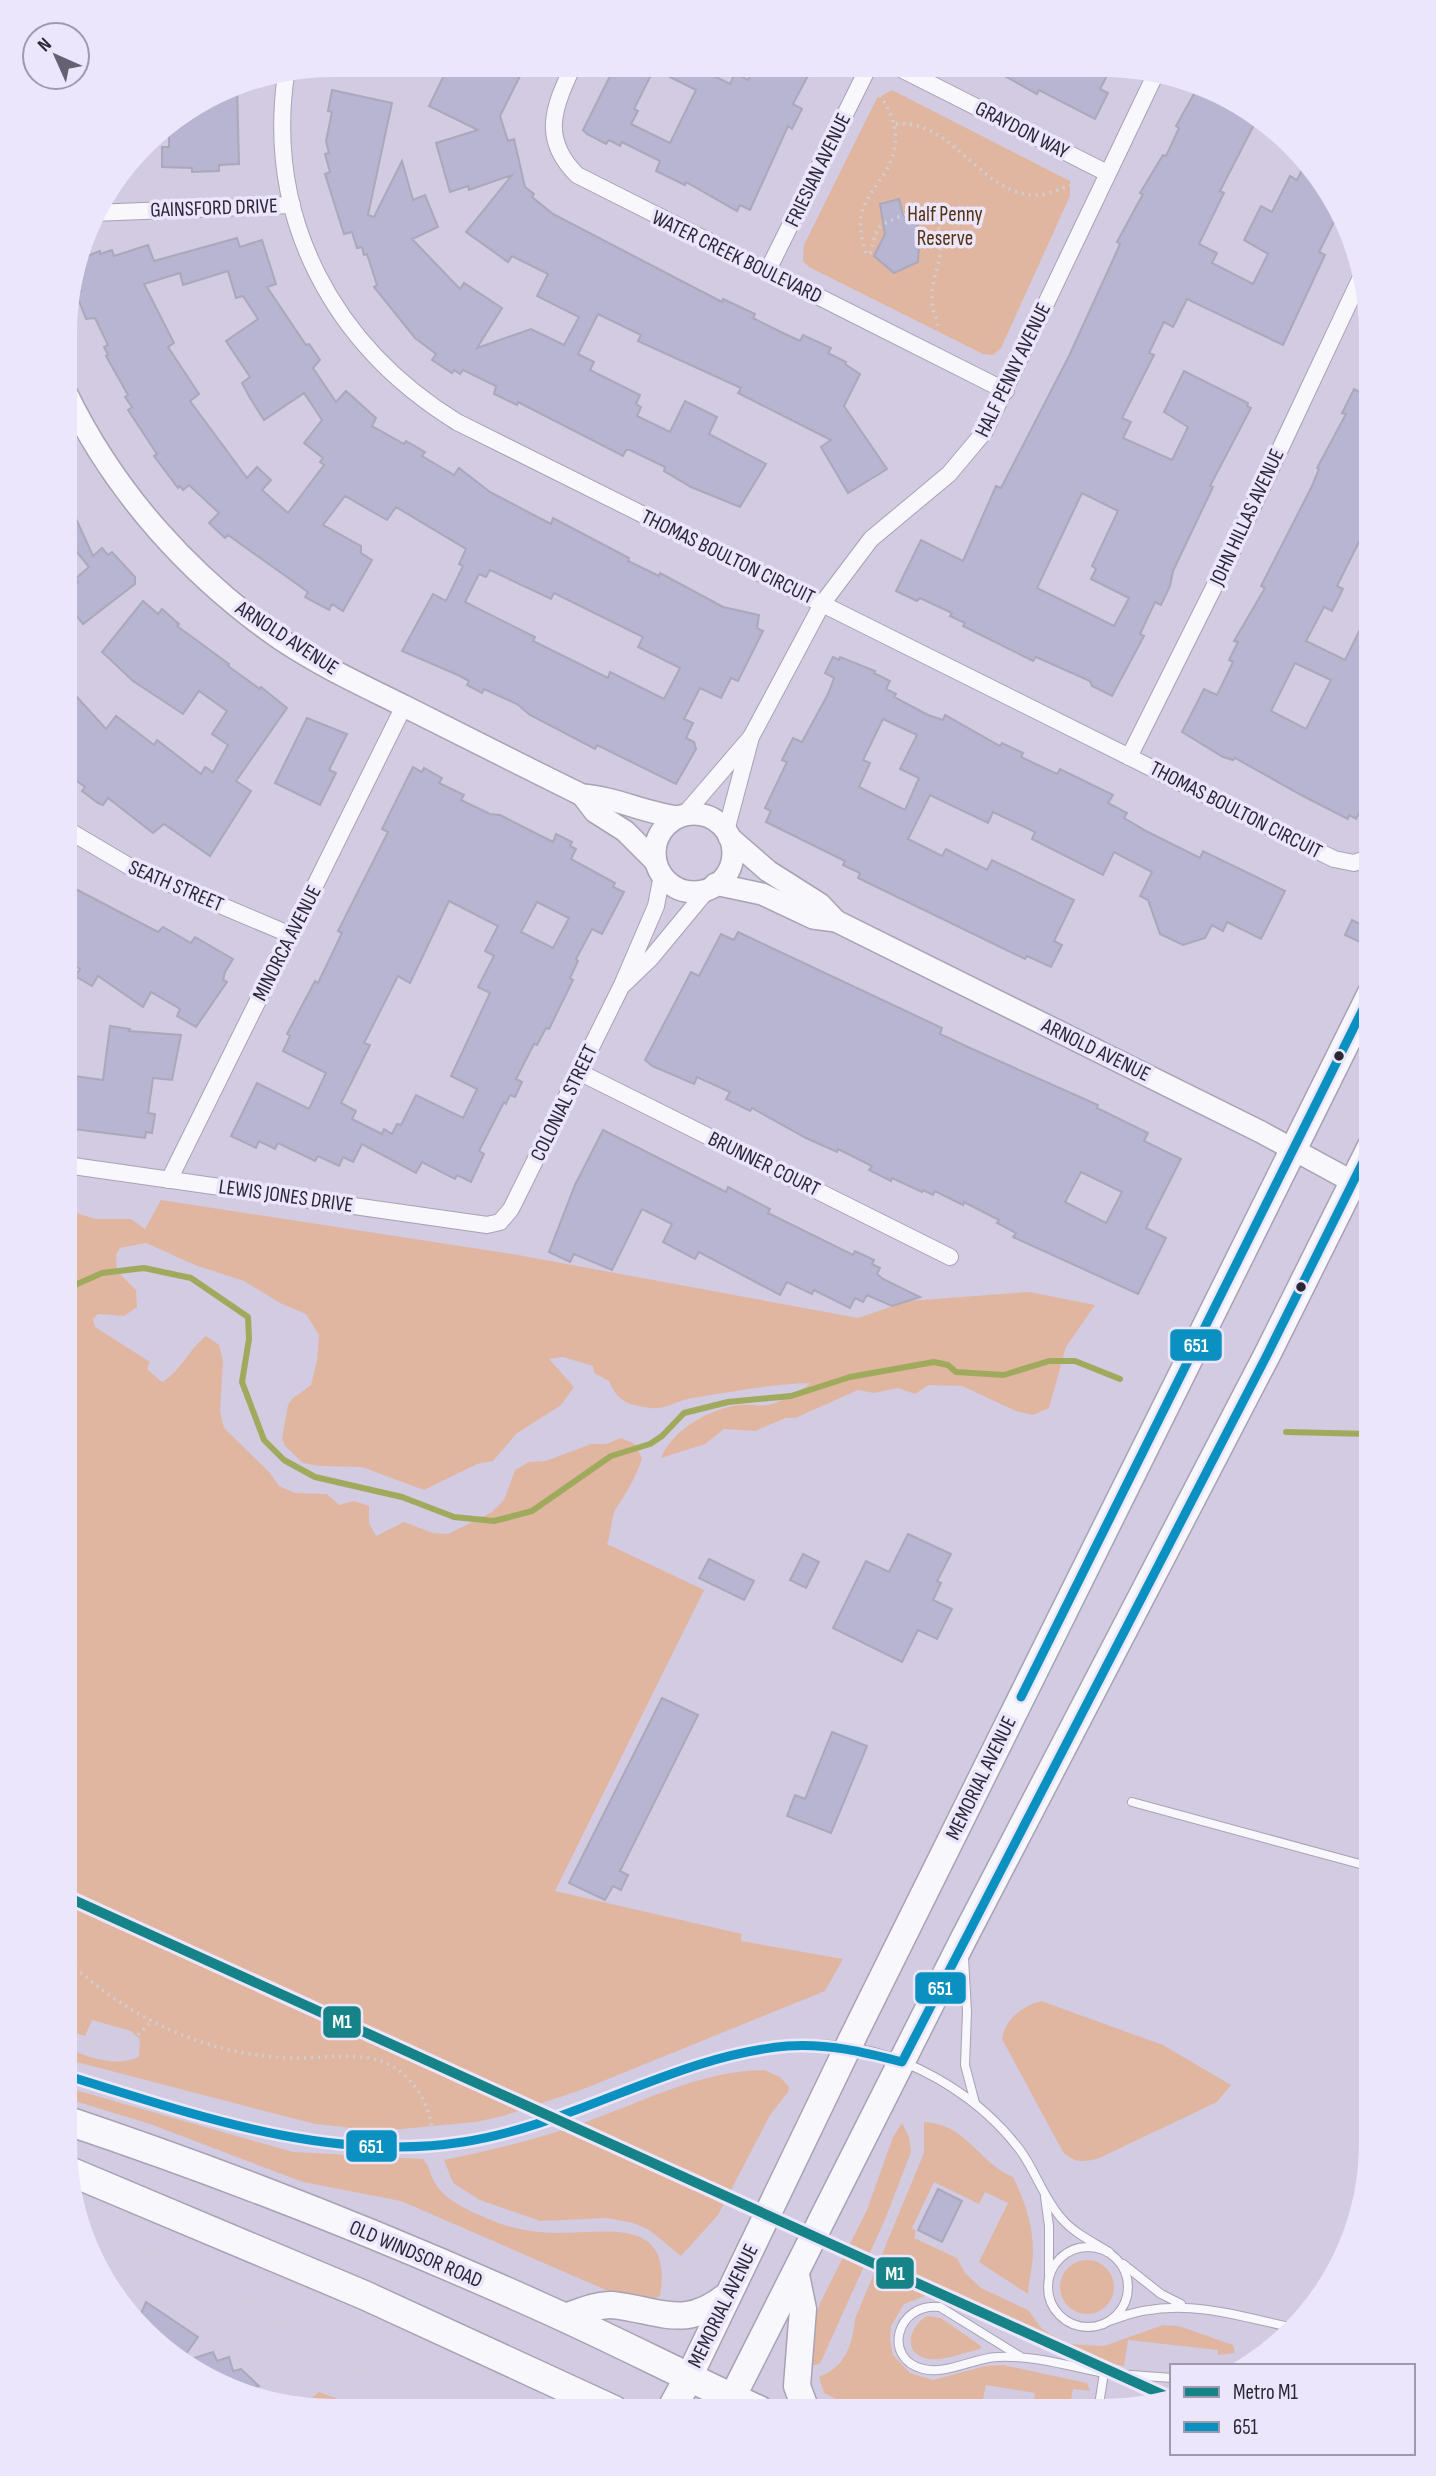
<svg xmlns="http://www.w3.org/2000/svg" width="1436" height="2476" viewBox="0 0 1436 2476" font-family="'Sofia Sans Condensed',sans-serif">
	<rect width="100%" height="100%" fill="#d2cbe2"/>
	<g fill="#e1b6a1">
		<polygon points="892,90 1070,181 1070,196 1001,348 993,355 983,354 809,267 803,261 804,245 877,98"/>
		<path d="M161,1200L518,1255L858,1318L908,1301L1029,1292L1095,1305L1066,1347L1049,1408L1033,1415L1016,1411L962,1386L929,1385L915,1394L898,1388L874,1393L858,1390L795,1418H786L755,1431L724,1429L705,1444L661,1458C672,1431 703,1414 728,1407C754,1400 764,1414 792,1394C798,1390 805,1389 810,1383C770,1384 732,1392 693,1398C679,1400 664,1410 651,1408C628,1405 618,1402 609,1381L594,1373L593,1366L563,1357L549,1359L574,1387L561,1405L516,1434L493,1461L477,1464L424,1490L362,1467L319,1466L303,1463L285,1446L282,1438L288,1405L293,1398L311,1385L317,1361L319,1335L306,1314L280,1303L244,1281L195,1265L146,1243L120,1248L116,1255L117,1271L136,1290L137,1307L124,1316L98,1314L93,1319L95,1327L150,1362L147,1369L162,1382C182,1370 188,1350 206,1336L219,1345L223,1361L220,1411L224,1428L270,1473L279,1486L295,1493L327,1494L339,1505L354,1501L369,1506V1523L376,1536L404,1522L433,1533L448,1534L492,1512L504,1500L515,1470L529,1462L546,1461L591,1444H606L621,1438L635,1444L642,1458C636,1478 626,1493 615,1510C611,1519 611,1534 607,1544L704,1590L555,1891L742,1934L741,1941L843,1959L825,1991L581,2090L503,2116L476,2122L380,2131L315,2124L65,2059V2048C90,2057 114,2068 139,2057L140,2039L131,2031L92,2020L85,2036L65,2030L66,1210L96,1219H131L145,1229Z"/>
		<path d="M1041,2001L1163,2045L1231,2085L1217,2102L1097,2159C1082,2162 1075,2163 1063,2152L1002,2039C1005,2019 1022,2006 1041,2001Z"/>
		<path d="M764,2070L780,2077L789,2087L788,2092L770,2115L718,2215L681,2256L648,2229L633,2223L607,2218L540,2221L480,2200L453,2183L444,2160C488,2151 531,2141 574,2126C638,2105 696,2071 764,2070Z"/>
		<path d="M65,2087L293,2152L423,2159C430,2166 430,2175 435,2183C445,2201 474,2213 493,2221C513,2229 536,2233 557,2233C607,2233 674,2216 660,2296L650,2301L622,2297L401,2201L303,2182L150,2124L65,2098Z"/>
		<path d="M924,2122C966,2123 981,2165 1013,2177C1027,2205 1036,2235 1032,2265C1031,2275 1028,2284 1028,2294L979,2262L1008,2203L985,2192L979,2204L934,2182L912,2228L916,2231L914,2238L957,2258L965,2273L981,2288L1028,2310L1042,2329L1068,2344L1104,2346L1163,2325L1179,2326L1233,2345L1235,2353L1218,2355V2350L1128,2340L1124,2366L1061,2354L930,2294L904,2304L891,2326L890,2340L893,2355L910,2373L933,2380L985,2366L1003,2365L1087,2383L1090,2391L1073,2389L1069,2411H1032L1035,2393L986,2385L981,2409L990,2411H859L824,2393L819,2377C846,2366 852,2346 855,2319L924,2153Z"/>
		<polygon points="902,2123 909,2137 911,2152 886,2217 820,2364 809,2366 812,2330 820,2303 867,2210 893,2137"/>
		<circle cx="1087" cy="2287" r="27"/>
		<path d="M927,2316L941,2318L981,2346L980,2349C965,2352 940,2363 925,2358C901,2351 911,2325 927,2316Z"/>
		<polygon points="319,2392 338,2399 349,2409 298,2409"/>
	</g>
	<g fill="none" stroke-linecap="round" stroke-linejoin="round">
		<g stroke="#9faa5c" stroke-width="6">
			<polyline points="66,1289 102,1273 144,1268 191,1278 248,1317 249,1339 242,1382 264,1440 284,1460 315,1477 402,1497 454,1517 494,1521 532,1511 611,1456 650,1444 662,1436 684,1413 728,1402 791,1396 850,1377 934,1362 948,1365 956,1372 1004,1375 1049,1361 1075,1361 1120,1379"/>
			<polyline points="1286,1432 1371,1434"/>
		</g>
	</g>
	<g fill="#b7b5d1" stroke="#aaa8ba" stroke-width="2" fill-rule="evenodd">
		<polygon points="449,65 519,66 515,74 520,76 500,116 508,141 514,139 525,187 534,194 532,197 553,214 722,302 723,299 755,314 753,318 783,333 800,341 803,335 831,348 828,353 846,362 845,364 860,374 844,406 887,469 848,493 821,447 831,440 738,393 741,388 638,341 641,335 598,314 578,354 594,362 590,370 640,395 636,404 641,407 637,416 670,432 685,401 717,417 709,434 766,464 740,507 691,487 664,471 665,467 630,450 626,450 623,456 518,402 517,405 494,394 496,386 463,370 460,374 454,370 452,373 432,360 436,354 415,338 374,287 377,285 367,254 364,255 362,247 357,248 352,232 344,234 325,174 330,172 325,154 329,153 326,141 332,112 328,111 332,90 392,103 368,215 374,217 402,161 413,200 425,195 438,227 412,239 460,289 464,283 502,308 477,348 531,329 564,345 579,317 537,296 548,274 512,256 508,262 466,232 512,175 469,190 468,186 450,192 436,143 478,130 429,106"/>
		<path d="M615,66L696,67L730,84L735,73L748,80L754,67L812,68L793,104L802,109L792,129L788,126L750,210L740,205L737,211L686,182L685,185L656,171L660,161L622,142L620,146L609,140L606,144L587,134L583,130ZM654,69L696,90L670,143L631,124L638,111L634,109Z"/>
		<polygon points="992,69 1110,70 1100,89 1108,93 1095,119 1039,90 1037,94"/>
		<polygon points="237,84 239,164 219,165 219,171 192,172 192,168 162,167 162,147 169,147 169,124"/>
		<path d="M1199,85L1221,92L1258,117L1220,191L1224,193L1199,244L1217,253L1212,263L1253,284L1268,254L1244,240L1261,206L1272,212L1290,176L1297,180L1303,168L1319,176L1326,184L1349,230L1334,222L1319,252L1325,255L1283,345L1187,299L1173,327L1164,322L1149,353L1154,355L1122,418L1131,422L1123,438L1172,460L1188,427L1164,412L1184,371L1248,403L1247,406L1251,408L1210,486L1213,487L1173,571L1170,586L1161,605L1155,602L1140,634L1144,636L1112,696L1092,686L1090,681L1036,657L1033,661L963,626L965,623L950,616L952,613L920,598L917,601L896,591L921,540L963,561L996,486L1001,488L1069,356L1112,262L1120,244L1117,242L1143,194L1140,193L1163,155L1166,156L1179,128L1176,126ZM1082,493L1118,511L1092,566L1096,569L1091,579L1129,598L1114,626L1037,588Z"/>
		<polygon points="899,199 903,215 926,232 919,246 918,262 894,273 874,256 885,234 880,204"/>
		<path d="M237,238L240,247L262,240L276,284L267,287L306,345L309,344L320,360L313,368L336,402L346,391L376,418L372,426L404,444L406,441L425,452L422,456L454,475L459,468L490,492L551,524L553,518L629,558L628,561L659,576L660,573L723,607L759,615L757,628L763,631L738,681L731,678L721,698L700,688L684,719L693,723L686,738L694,742L696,749L676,784L597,745L595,749L530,715L517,704L484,689L482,693L467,685L469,681L458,675L402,651L433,594L446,601L463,566L459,564L466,549L396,507L387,520L345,496L323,525L361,546V553L372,560L343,611L332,604L329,610L305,597L308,592L228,535L225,538L209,523L219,513L189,485L183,490L180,486L178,488L154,456L157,454L153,448L128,410L132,407L125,397L128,395L106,356L108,355L104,347L108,345L95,318L86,319L76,293L81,291L74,274L79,259L100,251V254L112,250L114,256L148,245L154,261ZM228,271L236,298L243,296L258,319L226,341L250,377L242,383L250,398L264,420L304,393L322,420L304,443L323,458L320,462L324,465L288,513L262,490L271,480L257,467L247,478L190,401L199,394L168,347L174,343L144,284L180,273L183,285ZM490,570L551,599L554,593L643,637L638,647L680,668L664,699L610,672L608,678L533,641L535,637L465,602L479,574L486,577Z"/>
		<path d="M1354,389L1371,398V479L1365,491L1371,494V518L1337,586L1343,589L1332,611L1324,607L1306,641L1345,660L1371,607V777L1361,798L1366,801L1356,819L1349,815L1348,819L1303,796L1235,758L1233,760L1223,757L1182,732L1204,689L1217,695L1233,662L1229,660L1238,642L1234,641L1265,588L1261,586L1312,486L1319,469L1317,468L1346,414L1342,413ZM1295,663L1331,680L1306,729L1271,711Z"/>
		<polygon points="67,499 93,556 102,548 108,555 112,552 135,577 135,584 83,624 67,604 67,591 78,582 75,579 89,567 67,540"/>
		<polygon points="143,601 158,614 162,609 179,624 177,626 229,664 228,666 260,689 261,687 287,708 236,781 251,791 210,856 164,824 153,833 108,798 103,805 98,803 82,791 85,787 66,773 67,686 106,729 116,716 154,745 157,740 201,774 205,767 213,772 228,745 212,734 227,711 199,691 183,714 133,681 102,652"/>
		<path d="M833,657L839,660L840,657L875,671L874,673L890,681L886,689L896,694L894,697L928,715L943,720L945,715L1000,746L1002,743L1023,753L1021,757L1057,774L1060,769L1113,795L1108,803L1127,813L1124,818L1148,832L1200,858L1203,851L1285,891L1261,939L1227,922L1223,931L1212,925L1205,938L1183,945L1160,934L1148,900L1140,896L1152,872L1114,852L1103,875L1032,839L1035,832L993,812L988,823L930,795L908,839L942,856L946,849L987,870L992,860L1074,900L1054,941L1062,945L1051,967L1027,956L1025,959L858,878L860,873L843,865L845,861L766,822L771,811L765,808L787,762L782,760L793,738L802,742L828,694L834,678L825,673ZM883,719L917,735L900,769L919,778L905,810L859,787L870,763L863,760Z"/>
		<polygon points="307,718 347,734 329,770 336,773 320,805 275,783"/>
		<path d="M413,767L422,772L424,768L442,778L439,783L464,795L461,800L490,814L500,815L553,842L556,834L572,842L570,846L576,849L571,859L615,883L613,887L624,892L602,934L592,929L576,959L578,961L570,978L573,980L549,1029L546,1028L537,1045L534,1044L516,1079L522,1082L515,1097L510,1095L506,1104L504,1102L479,1151L484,1154L471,1182L457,1175L455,1179L422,1162L416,1173L362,1144L353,1162L343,1157L339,1166L318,1156L315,1161L278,1143L275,1149L259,1141L256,1148L231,1136L257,1083L309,1109L326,1073L283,1051L290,1036L287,1034L315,981L318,983L342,933L338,931L388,832L382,829ZM449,901L498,926L485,951L494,956L478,987L490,993L451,1076L477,1089L463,1118L416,1095L401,1125L397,1124L392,1134L384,1129L382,1134L352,1119L356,1111L341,1103L370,1045L364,1043L398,976L410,983ZM537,902L569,918L553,948L521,932Z"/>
		<polygon points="66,884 158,932 163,927 191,943 195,937 233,959 225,972 223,980 227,982 196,1027 177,1016 180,1009 151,992 143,1007 98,976 92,986 75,976 80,969 66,960"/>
		<polygon points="1352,920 1367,928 1360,942 1345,935"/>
		<path d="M738,932L942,1028L940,1034L970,1048L1098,1105L1097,1108L1148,1133L1144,1141L1181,1159L1146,1228L1166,1238L1138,1294L1013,1237L1016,1233L997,1223L999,1220L964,1202L963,1205L935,1191L933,1195L923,1190L922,1192L892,1178L891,1181L869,1170L872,1166L838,1149L837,1152L806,1138L752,1108L750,1111L726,1099L730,1092L697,1077L694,1084L652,1066L645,1060L691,972L699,976L721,934L734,940ZM1081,1172L1122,1192L1106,1223L1065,1202Z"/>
		<polygon points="110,1026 130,1029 129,1031 181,1035 172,1080 153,1078 148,1113 155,1114 152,1133 146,1132 145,1138 66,1128 66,1075 103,1080"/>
		<polygon points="603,1130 726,1192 728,1187 770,1209 768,1213 853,1255 855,1251 874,1260 872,1264 880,1268 877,1274 883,1279 920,1297 892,1306 867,1295 863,1302 855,1298 850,1308 814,1290 812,1294 787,1282 780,1295 699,1252 695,1259 663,1242 672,1224 642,1209 612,1270 574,1254 570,1262 549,1252 575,1185"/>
		<polygon points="908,1534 951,1554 937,1581 941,1583 933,1600 952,1609 937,1639 918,1630 902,1662 833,1628 866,1561 889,1572"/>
		<polygon points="803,1554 819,1562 806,1588 790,1580"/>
		<polygon points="709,1559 754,1581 744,1600 699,1578"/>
		<polygon points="662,1698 698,1715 620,1871 628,1875 621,1890 613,1886 605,1900 569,1883"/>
		<polygon points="832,1732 867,1746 831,1833 787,1816 795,1795 805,1799"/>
		<polygon points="938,2189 962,2201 942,2242 918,2230"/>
		<polygon points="146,2302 198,2337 181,2361 157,2345 137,2323"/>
		<polygon points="213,2352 217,2361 229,2357 233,2371 241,2369 259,2386 242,2392 215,2384 182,2362"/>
	</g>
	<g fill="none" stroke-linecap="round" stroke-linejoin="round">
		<g stroke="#a8a2b4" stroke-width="10">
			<g id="service">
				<polyline points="1132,1802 1371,1867"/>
				<polyline points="964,1958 967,2012 965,2065 975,2103"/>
				<path d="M65,2075C192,2114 327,2160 461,2143C609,2123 748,2000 901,2061C947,2080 989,2109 1020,2150C1036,2172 1044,2199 1062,2219C1074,2233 1093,2242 1109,2252"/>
				<polyline points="1045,2197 1049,2226 1049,2274"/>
				<circle cx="1088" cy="2287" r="40"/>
				<polyline points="1123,2264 1161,2294 1181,2304"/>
				<path d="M1112,2320C1176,2295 1230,2314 1294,2328"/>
				<path d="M1021,2357L940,2307C896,2302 882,2359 923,2369C946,2375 974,2358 997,2357C1033,2355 1069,2366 1104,2373"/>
				<polyline points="1098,2411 1104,2373 1172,2378"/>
			</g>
		</g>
		<g stroke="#a8a2b4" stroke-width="18">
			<g id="minor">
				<path d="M573,66C554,107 540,138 577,175L1006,391"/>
				<polyline points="899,68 1107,173"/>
				<path d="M286,74C265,220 334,346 457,422L1334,859L1354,863L1371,857"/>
				<polyline points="93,213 292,205"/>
				<polyline points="767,272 868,68"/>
				<polyline points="1129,757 1234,547 1362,275"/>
				<polyline points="684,815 751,737"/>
				<polyline points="66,829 132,868 291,935"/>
				<polyline points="726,831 751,737 822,604 871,539 949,474 985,431 1157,71"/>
				<polyline points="624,984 651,958 709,888"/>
				<polyline points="579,1072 950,1257"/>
				<polyline points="66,1165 487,1225 500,1222 511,1209 622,985 656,906 662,875"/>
				<polyline points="169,1180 404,706"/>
			</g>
		</g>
		<g stroke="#a8a2b4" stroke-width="24">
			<g id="tertiary">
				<path d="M67,394C115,493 190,576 280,639C320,666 364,686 406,707C464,736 523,766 582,795C615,797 644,813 678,817"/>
				<polyline points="582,795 595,812 625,831 656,862"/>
				<circle cx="694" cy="853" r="39"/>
				<polyline points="729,837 768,871 820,904 836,921"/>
				<polyline points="715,884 762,894 813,918 836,921 1261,1132 1353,1182"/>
			</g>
		</g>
		<g stroke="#a8a2b4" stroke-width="29">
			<g id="primary">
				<polyline points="796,2275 803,2309 797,2386 806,2410"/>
				<path d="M564,2317C578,2313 598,2304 612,2305C661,2310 684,2331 728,2295"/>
				<polyline points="689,2377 849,2045 1371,993"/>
				<polyline points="732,2398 963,1940 1267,1355 1371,1146"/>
			</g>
		</g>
		<g stroke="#a8a2b4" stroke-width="31">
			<g id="trunk">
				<path d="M65,2120C229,2175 391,2239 548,2310C619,2342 688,2378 759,2410"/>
				<polyline points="69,2171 364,2295 614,2410"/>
				<polyline points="671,2410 689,2377"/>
			</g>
		</g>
		<g stroke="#d0ced5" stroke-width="3.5" stroke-dasharray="2 5" stroke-linecap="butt">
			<path d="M875,90C897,115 903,144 884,174C875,188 864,200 861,217C859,229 863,243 866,254L870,253L877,229C890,218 920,206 935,218C950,256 931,268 932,301C932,314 941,322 936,333"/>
			<path d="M896,124C952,119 979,191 1032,195C1047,196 1061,189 1074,184"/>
			<polyline points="1287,1088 1293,1098"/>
			<polyline points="1335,1117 1353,1119 1359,1125"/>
			<polyline points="1242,1168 1251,1150"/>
			<polyline points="1278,1229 1285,1234 1305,1227"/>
			<polyline points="1371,1234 1371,1224"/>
			<polyline points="1346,1248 1360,1253 1371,1244"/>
			<path d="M65,1958C126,2017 204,2055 290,2058C319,2059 353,2052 381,2061C410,2071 429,2101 432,2130"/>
			<polyline points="65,2038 118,2055 151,2022"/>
			<polyline points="937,2063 952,2037"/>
			<path d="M435,2159C440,2200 511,2225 547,2228C576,2231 604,2220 633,2229C655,2235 665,2257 682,2270"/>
			<polyline points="78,2221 202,2273 347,2364 436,2409"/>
			<polyline points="917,2236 968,2260"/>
			<path d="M682,2293V2270C730,2226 745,2166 778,2113C789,2096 802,2081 812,2064"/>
			<polyline points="1137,2358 1138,2346"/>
			<polyline points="1161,2362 1163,2346"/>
			<polyline points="1184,2365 1186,2348"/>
			<polyline points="820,2370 839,2355 846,2344 856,2300 889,2227 917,2153 915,2119 926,2090"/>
			<polyline points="1022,2399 1023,2391"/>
			<polyline points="827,2403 843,2410"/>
		</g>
		<use href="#service" stroke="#f8f7fb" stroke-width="8"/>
		<use href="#minor" stroke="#f8f7fb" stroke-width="16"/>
		<use href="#tertiary" stroke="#f8f7fb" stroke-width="21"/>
		<use href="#primary" stroke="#f8f7fb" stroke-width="26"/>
		<use href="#trunk" stroke="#f8f7fb" stroke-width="28"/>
		<g stroke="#ece6fc" stroke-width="14">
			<g id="bus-1">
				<polyline points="1021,1697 1371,993"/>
				<path d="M65,2075C192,2114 329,2163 463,2142C575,2125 674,2056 787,2046C827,2043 864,2052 902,2062L1267,1355L1371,1146"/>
			</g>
		</g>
		<use href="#bus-1" stroke="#0b91c1" stroke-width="9"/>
		<g stroke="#ece6fc" stroke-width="16">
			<polyline id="metro-1" points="65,1896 1172,2399"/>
		</g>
		<use href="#metro-1" stroke="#168388" stroke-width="10"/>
	</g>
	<g fill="#2b2636" stroke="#ece6fc" stroke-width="2.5">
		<circle cx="1339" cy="1056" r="6"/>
		<circle cx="1301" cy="1287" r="6"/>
	</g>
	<g text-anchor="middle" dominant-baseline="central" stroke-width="7" stroke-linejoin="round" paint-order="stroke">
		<g font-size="21" fill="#2b2636" stroke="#ece6fc">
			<text transform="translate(1022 130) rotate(27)">GRAYDON WAY</text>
			<text transform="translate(818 170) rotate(-64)">FRIESIAN AVENUE</text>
			<text transform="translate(214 208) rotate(-2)">GAINSFORD DRIVE</text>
			<text transform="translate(737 257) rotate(26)">WATER CREEK BOULEVARD</text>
			<text transform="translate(1013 370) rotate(-64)">HALF PENNY AVENUE</text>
			<text transform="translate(1247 517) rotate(-65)">JOHN HILLAS AVENUE</text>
			<text transform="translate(728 557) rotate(26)">THOMAS BOULTON CIRCUIT</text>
			<text transform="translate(287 638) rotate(33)">ARNOLD AVENUE</text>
			<text transform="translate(1236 810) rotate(27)">THOMAS BOULTON CIRCUIT</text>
			<text transform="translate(176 886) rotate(23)">SEATH STREET</text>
			<text transform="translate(287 943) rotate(-63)">MINORCA AVENUE</text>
			<text transform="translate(1096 1050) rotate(26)">ARNOLD AVENUE</text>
			<text transform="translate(564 1103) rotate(-64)">COLONIAL STREET</text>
			<text transform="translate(764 1164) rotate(26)">BRUNNER COURT</text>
			<text transform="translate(286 1196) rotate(8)">LEWIS JONES DRIVE</text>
			<text transform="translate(981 1778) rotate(-64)">MEMORIAL AVENUE</text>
			<text transform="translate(416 2254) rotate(23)">OLD WINDSOR ROAD</text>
			<text transform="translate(723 2306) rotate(-64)">MEMORIAL AVENUE</text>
		</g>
		<g font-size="21" fill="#532f10" stroke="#ece6fc">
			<text x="945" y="214">Half Penny<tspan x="945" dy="24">Reserve</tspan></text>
		</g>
	</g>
	<path d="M0 0H1436V2476H0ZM333 77H1103A256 256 0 0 1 1359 333V2143A256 256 0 0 1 1103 2399H333A256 256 0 0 1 77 2143V333A256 256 0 0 1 333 77Z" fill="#ece6fc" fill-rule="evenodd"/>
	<g stroke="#ece6fc" stroke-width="2.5">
		<rect x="1169" y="1328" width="54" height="34" rx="7" fill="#0b91c1"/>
		<rect x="914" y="1971" width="53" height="34" rx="7" fill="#0b91c1"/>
		<rect x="322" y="2005" width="40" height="34" rx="7" fill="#168388"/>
		<rect x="345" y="2129" width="53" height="34" rx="7" fill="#0b91c1"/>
		<rect x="875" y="2256" width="40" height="34" rx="7" fill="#168388"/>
	</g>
	<g font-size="19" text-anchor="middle" font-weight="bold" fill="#fff">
		<text x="1196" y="1352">651</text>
		<text x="940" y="1995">651</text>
		<text x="342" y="2028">M1</text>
		<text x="371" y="2153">651</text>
		<text x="895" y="2280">M1</text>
	</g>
	<rect x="1170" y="2364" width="245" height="91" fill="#ece6fc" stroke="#9f99ad" stroke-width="2"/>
	<rect x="1184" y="2387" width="35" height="10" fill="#168388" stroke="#9f99ad" stroke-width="2"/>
	<text x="1233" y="2399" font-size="21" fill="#2b2636">Metro M1</text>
	<rect x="1184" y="2422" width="35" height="10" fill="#0b91c1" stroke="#9f99ad" stroke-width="2"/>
	<text x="1233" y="2434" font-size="21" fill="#2b2636">651</text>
	<g transform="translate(56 56) rotate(315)"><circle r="33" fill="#ece6fc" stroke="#9f99ad" stroke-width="2"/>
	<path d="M0-5L12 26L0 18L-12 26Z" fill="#656072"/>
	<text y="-10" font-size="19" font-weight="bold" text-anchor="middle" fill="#2b2636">N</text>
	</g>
</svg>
